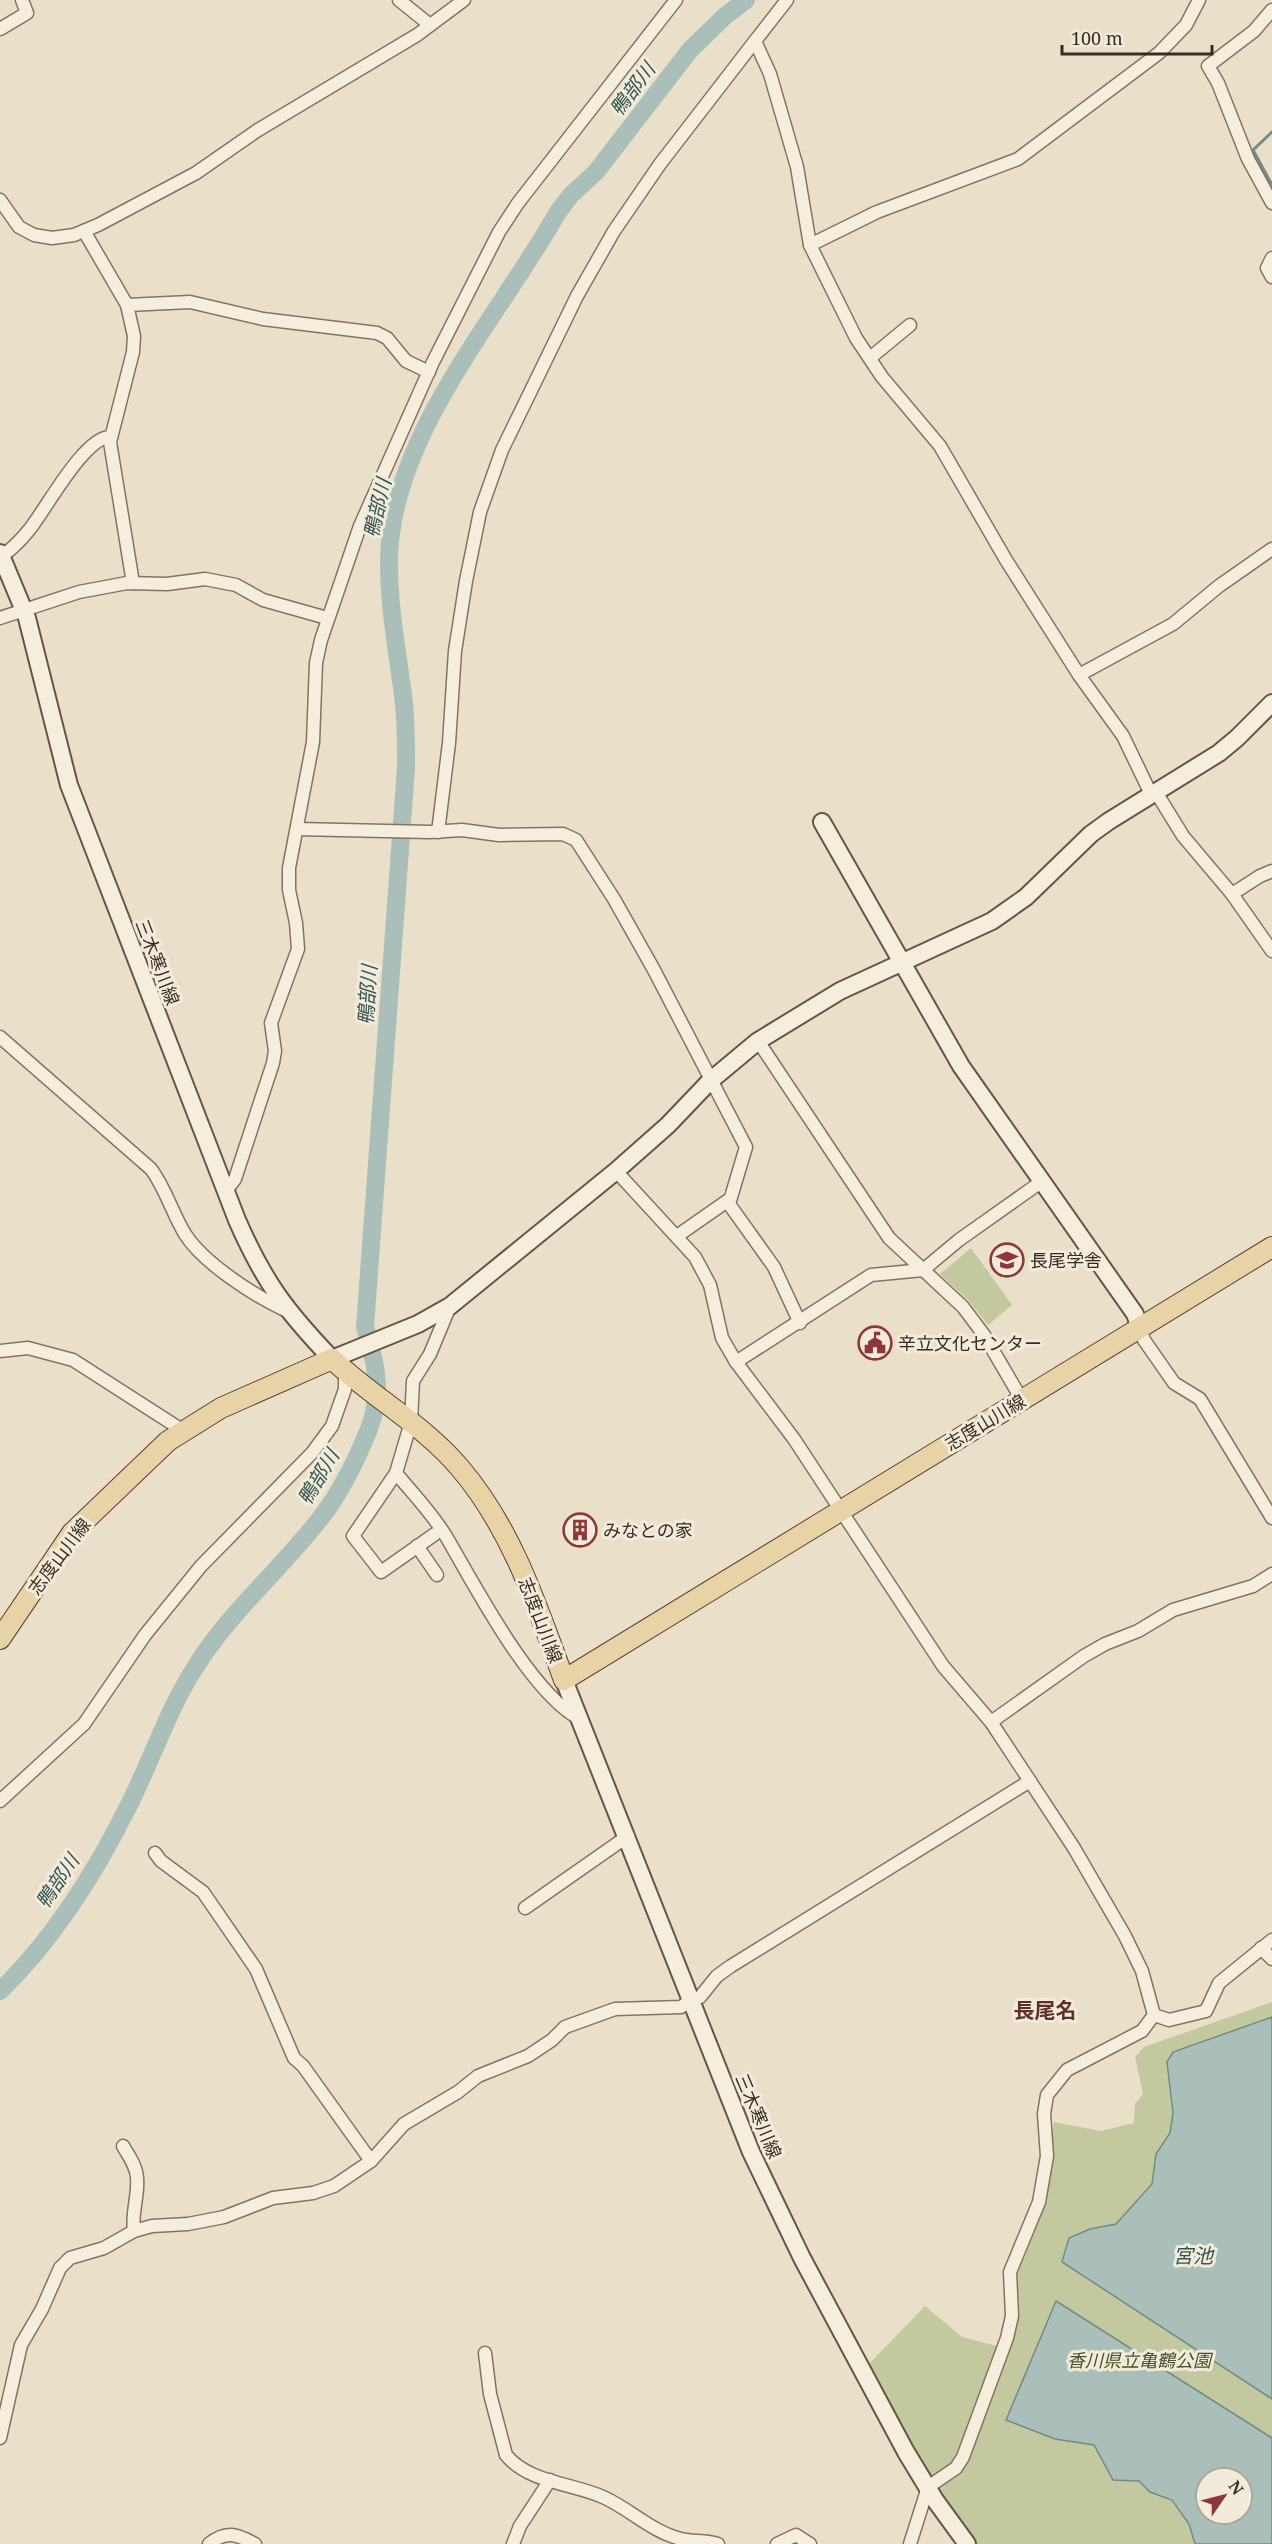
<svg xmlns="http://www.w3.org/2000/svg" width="1272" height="2544" viewBox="0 0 1272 2544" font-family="'Noto Serif','Noto Sans JP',serif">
	<rect width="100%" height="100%" fill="#eae0ca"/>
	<g fill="#c3c89f" fill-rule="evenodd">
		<polygon points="971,1248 1012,1305 988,1325 969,1301 940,1274"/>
		<path d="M1272,2002V2544H972L937,2489L867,2366L925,2306L962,2337L997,2346L1010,2332L1012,2269L1041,2206L1054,2122L1101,2131L1134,2123L1135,2104L1143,2094L1135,2057L1144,2047ZM1206,2478H1242V2514H1206Z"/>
	</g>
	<g fill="#aabfb9" stroke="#718d86" stroke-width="1.5" fill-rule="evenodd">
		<polygon points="1272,2017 1272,2399 1062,2262 1069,2238 1090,2229 1116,2224 1152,2184 1156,2154 1170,2133 1173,2113 1167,2062 1173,2052"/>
		<path d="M1056,2301L1272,2438V2544H1195L1189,2524L1172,2500L1150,2492L1139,2481L1113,2480L1094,2445L1055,2439L1006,2420ZM1206,2478H1242V2514H1206Z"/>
	</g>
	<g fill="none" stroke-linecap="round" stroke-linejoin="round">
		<polyline stroke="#718d86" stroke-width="3" points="1272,132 1253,150 1272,185"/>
		<path stroke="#aabfb9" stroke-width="18" d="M0,1991C56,1937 97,1870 131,1801C153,1756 169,1708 196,1666C230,1612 280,1570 319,1520C341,1493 356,1461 369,1429C383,1393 376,1363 365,1327L406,768C406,738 406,710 401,681C395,636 386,588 390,541C402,423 501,313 558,212L571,195L596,172L690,50L725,16L746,0"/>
		<g stroke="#857360" stroke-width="15">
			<g id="street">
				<polyline points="399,0 430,25"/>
				<polyline points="787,0 755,41 770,74 797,167 810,245 856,338 882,377 940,446 1006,560 1079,675 1123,736 1149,790 1159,797 1183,836 1232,894 1272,951"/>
				<polyline points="1272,10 1254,31 1208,66 1218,83 1248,159 1272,203"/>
				<polyline points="0,29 27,13 22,0"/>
				<polyline points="0,200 19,227 34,235 52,238 74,235 98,225 196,173 258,130 417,35 464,0"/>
				<polyline points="84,231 127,305 190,302 263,319 377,333 387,338 406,361 429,372"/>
				<polyline points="810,245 877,212 1018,159 1159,53 1186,25 1199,0"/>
				<polyline points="1272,258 1267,268 1272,277"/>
				<polyline points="127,305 134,336 133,352 110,442 133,583"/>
				<polyline points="870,358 910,325"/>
				<path d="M2,556C12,549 21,540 29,530C45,511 85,435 111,437"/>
				<polyline points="0,618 79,592 127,583 167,584 205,579 236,585 263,600 327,618"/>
				<polyline points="1079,675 1173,624 1219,586 1272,549"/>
				<polyline points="297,829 430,832 462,830 499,835 563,834 576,840 614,899 654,970 746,1147 729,1204 774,1267 800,1323"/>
				<polyline points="438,832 449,743 455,651 466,581 480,512 502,450 577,296 614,231 660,164 755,41"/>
				<polyline points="1232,894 1260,876 1272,871"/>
				<path d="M0,1037L151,1169C166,1189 172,1213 185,1234C204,1264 255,1296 287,1311"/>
				<polyline points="758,1041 889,1238 963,1307 984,1335 1022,1400"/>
				<polyline points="616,1171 695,1257 710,1285 722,1338 736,1362 794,1439 943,1666 991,1722 1074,1848 1125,1936 1142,1971 1154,2015 1142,2031 1067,2070 1047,2095 1044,2114 1047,2156 1039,2202 1010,2272 1012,2316 1007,2338 963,2457 956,2468 928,2487 910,2544"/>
				<polyline points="226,1191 235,1179 273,1063 275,1051 271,1023 298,949 296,923 289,890 289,868 313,742 316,663 321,640 360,526 433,362 499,232 518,203 676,0"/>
				<polyline points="677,1236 730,1199"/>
				<path d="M450,1306L430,1354L413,1381L411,1422L396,1473C413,1494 433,1514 447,1538C475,1586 531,1694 580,1719"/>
				<polyline points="1140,1328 1144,1340 1174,1383 1200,1399 1272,1518"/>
				<polyline points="0,1351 28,1348 73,1360 182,1430"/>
				<polyline points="736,1362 871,1275 923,1270 959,1240 1041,1182"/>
				<polyline points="396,1473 353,1536 381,1572 435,1534"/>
				<polyline points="417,1546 437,1575"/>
				<polyline points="991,1722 1084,1656 1105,1644 1138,1631 1173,1610 1253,1586 1272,1574"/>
				<polyline points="0,1801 84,1724 145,1635 201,1566 312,1453 332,1426 345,1389 345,1372"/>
				<polyline points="155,1853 161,1861 203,1892 256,1969 294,2058 303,2066 371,2161"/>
				<polyline points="525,1908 628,1836"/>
				<polyline points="1261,1948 1272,1959"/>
				<polyline points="1154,2015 1169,2020 1206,2011 1219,1983 1272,1940"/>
				<path d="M123,2146C128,2155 136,2165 137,2177C139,2195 131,2213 134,2231"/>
				<path d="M485,2353L490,2394L506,2455C529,2483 572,2483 603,2497C630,2509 652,2532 681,2539C693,2542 706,2540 718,2544"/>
				<polyline points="0,2438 21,2345 42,2309 60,2268 70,2258 104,2248 134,2231 152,2226 188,2224 224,2217 273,2198 313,2193 334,2186 371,2161 404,2124 458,2092 478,2076 528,2056 552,2040 565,2027 615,2009 681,2007 691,2000 700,1997 717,1976 731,1966 1030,1781"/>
				<path d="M209,2544C226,2530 237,2534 255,2544"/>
				<polyline points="513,2544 520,2526 550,2480"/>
				<polyline points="777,2544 796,2535 810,2544"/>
			</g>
		</g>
		<g stroke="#675543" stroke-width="20">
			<g id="secondary">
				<path d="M0,553L27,618L69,785L237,1220C264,1282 286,1311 332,1359L418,1324L450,1306L616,1171L668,1125L710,1081L758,1041L840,991L992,921L1026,897L1091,834L1109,821L1219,753L1237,738L1272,703"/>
				<polyline points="822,822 961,1066 1135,1314 1140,1328"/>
				<polyline points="564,1680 751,2152 802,2258 906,2452 935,2500 967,2544"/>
			</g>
		</g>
		<g stroke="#544234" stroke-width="22">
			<path id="primary" d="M0,1639L72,1533L168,1441L221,1408L332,1359C373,1398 424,1425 460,1468C512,1529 537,1606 564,1680L1272,1247"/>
		</g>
		<use href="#street" stroke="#f6eedd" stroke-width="12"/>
		<use href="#secondary" stroke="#f6eedd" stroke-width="16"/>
		<use href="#primary" stroke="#e8d3a7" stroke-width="20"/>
	</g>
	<defs>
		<g id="school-ring" transform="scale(1.725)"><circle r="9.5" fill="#f2ebd9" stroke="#8e3739" stroke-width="1.5"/><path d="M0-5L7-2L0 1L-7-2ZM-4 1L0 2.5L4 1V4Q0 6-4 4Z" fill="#8e3739"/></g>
		<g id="civic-ring" transform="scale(1.725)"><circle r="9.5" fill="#f2ebd9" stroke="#8e3739" stroke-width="1.5"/><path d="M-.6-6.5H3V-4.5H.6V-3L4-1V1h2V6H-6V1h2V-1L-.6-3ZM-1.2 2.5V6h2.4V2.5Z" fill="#8e3739"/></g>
		<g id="building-ring" transform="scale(1.725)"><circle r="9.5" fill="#f2ebd9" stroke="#8e3739" stroke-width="1.5"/><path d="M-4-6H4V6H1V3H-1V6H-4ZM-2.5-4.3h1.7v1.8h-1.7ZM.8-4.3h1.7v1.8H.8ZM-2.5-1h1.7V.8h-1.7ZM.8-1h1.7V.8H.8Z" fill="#8e3739"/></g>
	</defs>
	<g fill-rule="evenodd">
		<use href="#school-ring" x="1007" y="1260"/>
		<use href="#civic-ring" x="875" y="1343"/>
		<use href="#building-ring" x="580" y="1530"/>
	</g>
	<g text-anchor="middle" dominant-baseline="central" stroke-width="6" stroke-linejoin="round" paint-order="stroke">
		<g font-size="18" fill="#372c22" stroke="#f2ebd9">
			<text transform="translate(158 962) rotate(69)">三木寒川線</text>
			<text transform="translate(985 1422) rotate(-31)">志度山川線</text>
			<text transform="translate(59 1556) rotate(-53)">志度山川線</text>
			<text transform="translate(541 1620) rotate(69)">志度山川線</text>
			<text transform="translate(759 2116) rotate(67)">三木寒川線</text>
		</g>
		<g font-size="18" fill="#372c22" stroke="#f2ebd9" text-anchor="start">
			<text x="1030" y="1260">長尾学舎</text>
			<text x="898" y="1343">辛立文化センター</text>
			<text x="603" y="1530">みなとの家</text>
		</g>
		<g font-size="18" font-style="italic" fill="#48512b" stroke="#f2ebd9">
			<text x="1139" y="2360">香川県立亀鶴公園</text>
		</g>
		<g font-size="20" font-style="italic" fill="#335553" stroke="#f2ebd9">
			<text transform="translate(632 89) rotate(-53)">鴨部川</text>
			<text transform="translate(377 508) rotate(-77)">鴨部川</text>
			<text transform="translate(367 995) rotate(-86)">鴨部川</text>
			<text transform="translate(318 1477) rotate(-59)">鴨部川</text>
			<text transform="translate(57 1881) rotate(-56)">鴨部川</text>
			<text x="1193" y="2255">宮池</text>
		</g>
		<g font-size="21" font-weight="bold" fill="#5f3126" stroke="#f2ebd9">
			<text x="1045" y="2010">長尾名</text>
		</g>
	</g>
	<g transform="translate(1224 2496) rotate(55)"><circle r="28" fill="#f2ebd9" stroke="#a79f90" stroke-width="1.5"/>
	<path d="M0-4.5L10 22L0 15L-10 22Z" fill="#8e3739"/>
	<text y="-9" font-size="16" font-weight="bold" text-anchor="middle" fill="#372c22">N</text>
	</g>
	<path d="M1062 45v9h150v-9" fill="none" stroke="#372c22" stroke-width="3"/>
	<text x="1071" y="45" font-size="18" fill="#372c22" stroke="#f2ebd9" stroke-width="4.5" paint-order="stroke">100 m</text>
</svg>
